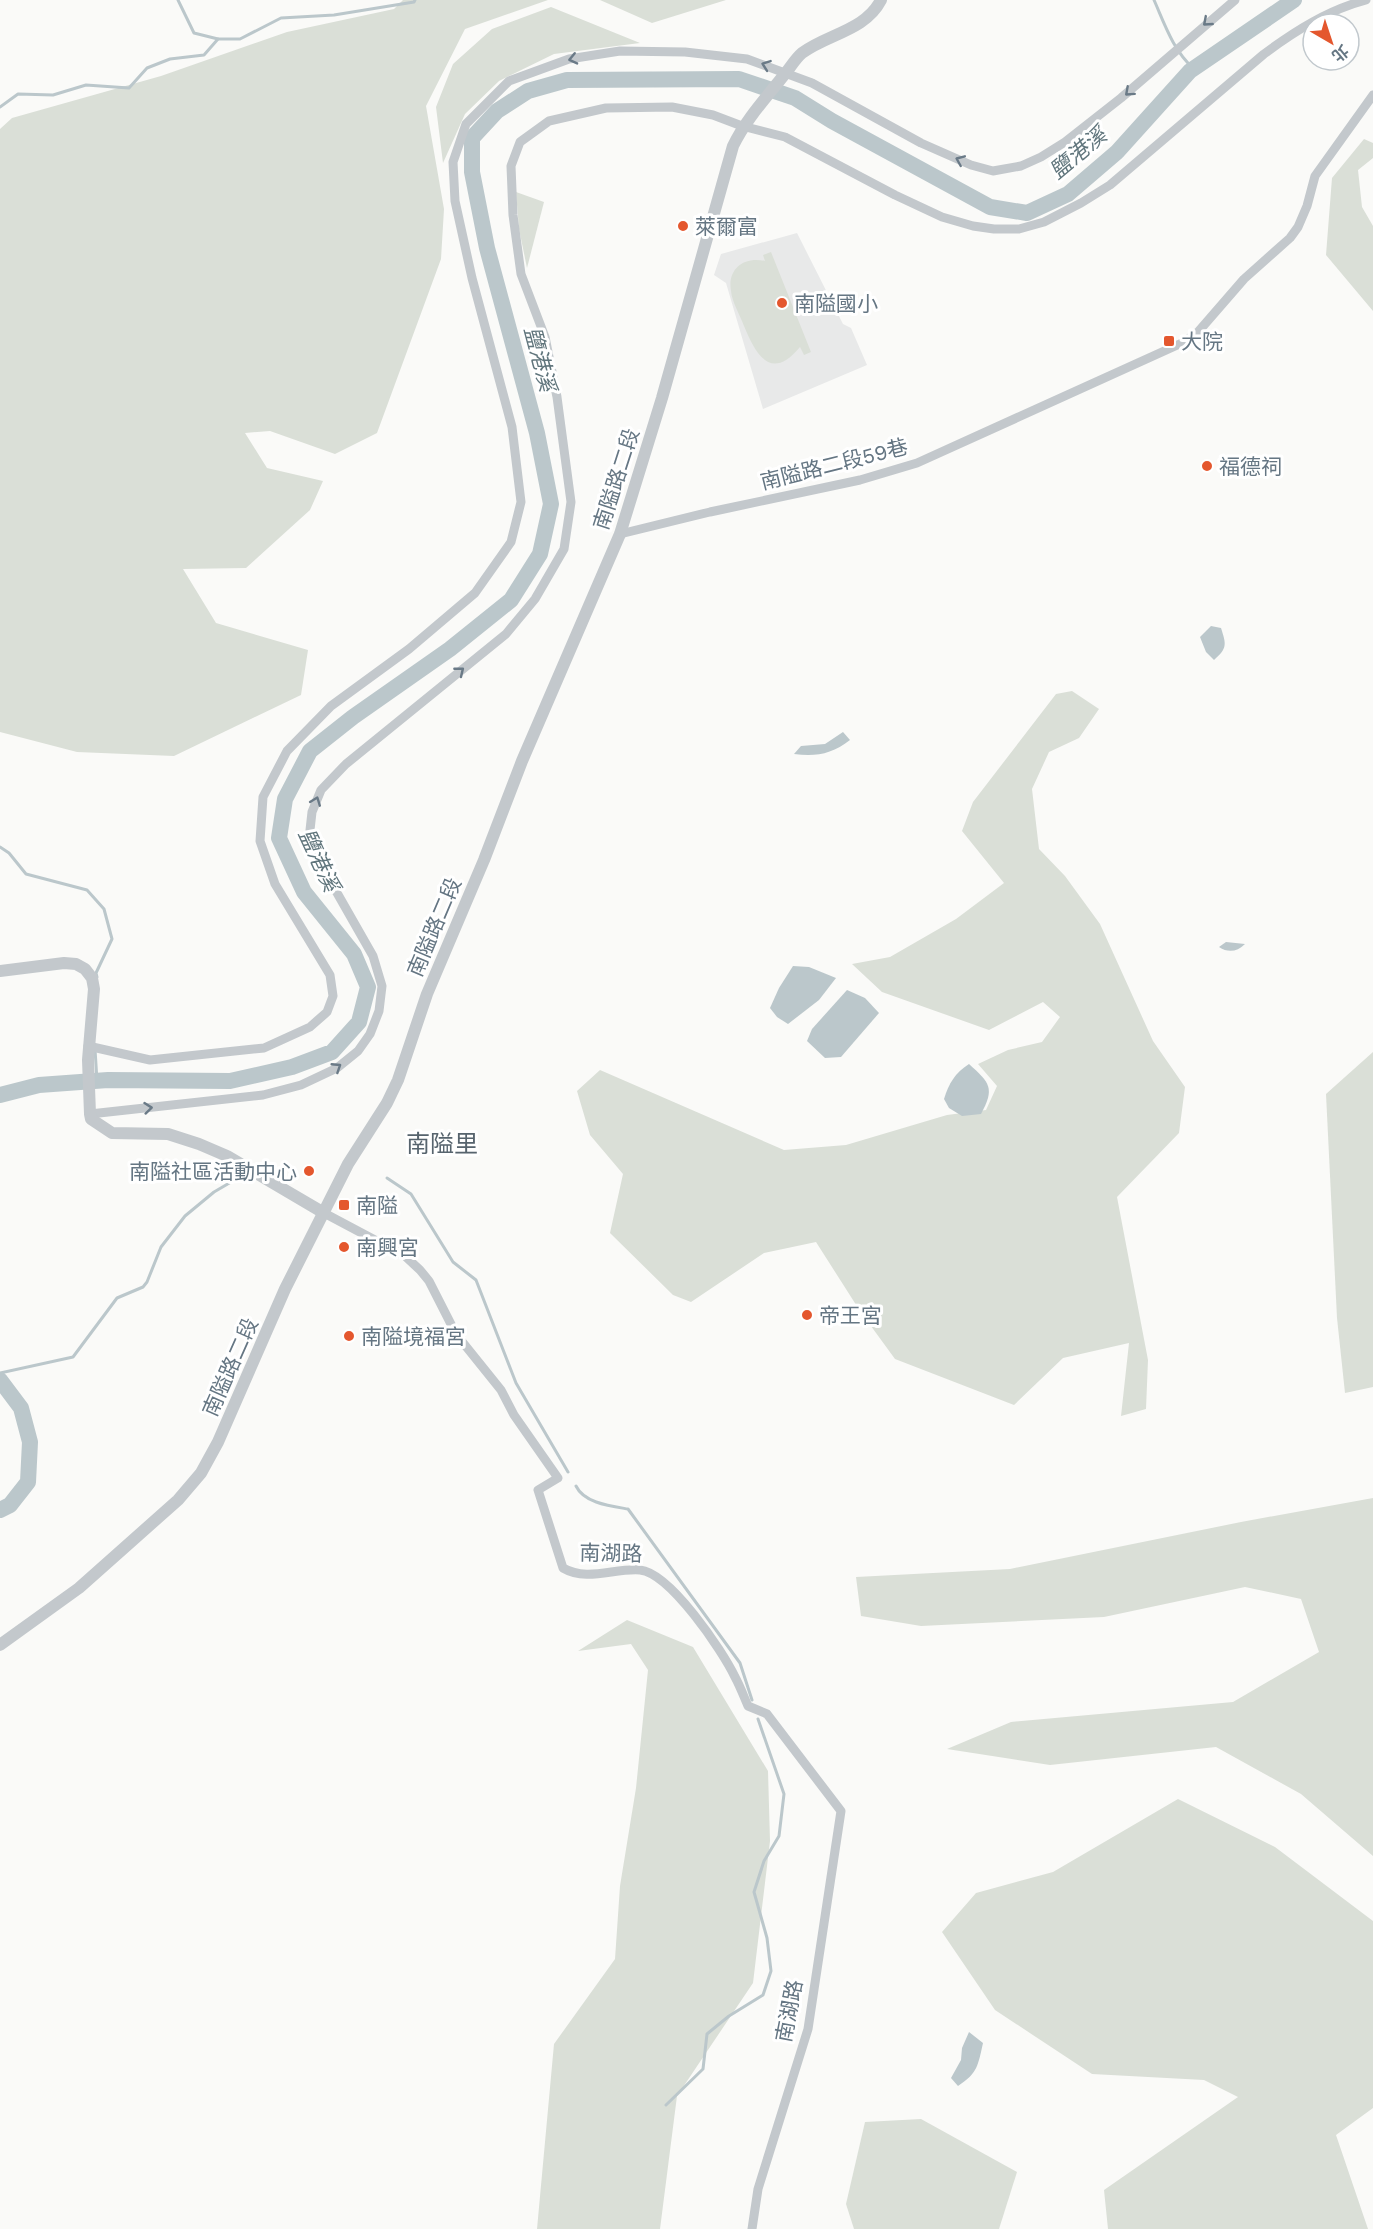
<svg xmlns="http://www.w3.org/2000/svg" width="1373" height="2229" viewBox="0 0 1373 2229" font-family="'Work Sans','Noto Sans TC',sans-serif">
	<rect width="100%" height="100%" fill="#fafaf8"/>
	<polygon fill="#e8e9e9" points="797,233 843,324 851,328 867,365 763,409 726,283 714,275 721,254"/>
	<g fill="#dadfd7">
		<polygon points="403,0 548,0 465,29 426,106 444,209 441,259 377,433 335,454 270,431 245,433 267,468 323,481 310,510 246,568 183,569 216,623 308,650 301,695 174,756 77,752 0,732 0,129 12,118 161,76 287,32 394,9"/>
		<polygon points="600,0 726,0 652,23"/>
		<polygon points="551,7 640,43 554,54 499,81 465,114 443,163 436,107 453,64 492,29"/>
		<polygon points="1364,139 1373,143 1373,158 1358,170 1362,207 1373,226 1373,311 1326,255 1332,178"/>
		<polygon points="516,192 544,202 527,268 519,229"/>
		<path d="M771,252L811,352L804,355L800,347C771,382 756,355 744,326C740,315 732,302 731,291C727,268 745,256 765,261L763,255Z"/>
		<polygon points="1072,691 1099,709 1079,738 1049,752 1032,789 1039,849 1065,876 1100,924 1153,1041 1185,1087 1179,1133 1117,1197 1148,1360 1146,1409 1121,1416 1129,1343 1063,1358 1014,1405 895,1359 860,1311 816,1242 764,1253 691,1302 673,1295 610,1233 623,1174 590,1135 577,1091 600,1070 784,1150 846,1145 947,1115 986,1110 997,1086 978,1064 1008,1050 1042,1042 1060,1017 1043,1002 989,1030 882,992 852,964 890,957 956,919 1004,883 962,831 973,802 1056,694"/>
		<polygon points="1373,1052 1373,1387 1345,1393 1337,1318 1326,1094"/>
		<polygon points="1373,1498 1373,1856 1301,1794 1216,1747 1050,1765 947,1749 1011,1722 1233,1702 1319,1652 1301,1599 1245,1587 1104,1617 921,1626 861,1616 856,1577 1010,1569 1241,1522"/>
		<polygon points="627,1620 693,1647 768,1771 770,1841 753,1983 677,2096 660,2229 537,2229 554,2044 615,1959 620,1886 636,1788 648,1670 631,1644 578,1651"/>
		<polygon points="1178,1799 1275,1847 1373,1921 1373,2108 1336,2135 1368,2229 1108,2229 1104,2190 1238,2097 1204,2080 1092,2074 995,2010 942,1932 976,1893 1053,1872"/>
		<polygon points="921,2119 1017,2172 999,2229 854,2229 846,2204 865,2122"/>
	</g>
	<g fill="#bbc7cb">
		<path d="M1211,626L1221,628C1226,644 1228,648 1214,660L1206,652L1200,637Z"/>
		<path d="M843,732L850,740C832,754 816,757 794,754L801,746L825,744Z"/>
		<path d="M1226,942L1245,944C1237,952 1228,953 1219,947Z"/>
		<polygon points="793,966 809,967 836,978 819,1000 788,1024 777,1017 770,1008 779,988"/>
		<polygon points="847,990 865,998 879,1013 841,1057 825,1058 807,1041 812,1029"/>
		<path d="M969,1064C990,1083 995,1088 981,1114L962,1116L949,1108L944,1099C949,1083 955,1073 969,1064Z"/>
		<path d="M969,2032L983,2043C978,2065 978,2073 958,2086L951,2078L961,2060L962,2048Z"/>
	</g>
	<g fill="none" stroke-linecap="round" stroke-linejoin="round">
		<g stroke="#bbc7cb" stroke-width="3">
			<polyline points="178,0 194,33 218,39 240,39 281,18 334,15 414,2 415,0"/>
			<path d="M1154,0C1165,25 1173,50 1194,69"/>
			<polyline points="0,107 18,94 53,95 86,85 129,88 147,68 170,59 204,55 218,39"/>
			<polyline points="0,847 9,853 26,874 87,890 104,909 112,939 96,973 97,977"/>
			<polyline points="95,1049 97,1081"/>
			<polyline points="387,1178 411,1194 453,1262 476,1280 516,1383 568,1472"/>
			<polyline points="0,1373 73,1357 117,1298 143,1287 147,1282 161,1247 185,1216 214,1192 243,1175"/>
			<path d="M576,1486C584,1503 610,1506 628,1509L740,1663L752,1700"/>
			<polyline points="666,2105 703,2069 707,2034 729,2016 763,1995 771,1971 767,1938 754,1892 764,1861 779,1836 784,1794 758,1719"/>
		</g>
		<g stroke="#bbc7cb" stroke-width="16">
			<polyline points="0,1095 39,1085 108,1080 230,1081 292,1067 332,1052 359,1022 368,987 354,954 304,892 279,838 285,799 310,751 353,717 450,649 511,600 540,554 551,504 537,433 487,248 472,172 472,138 497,111 528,91 567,80 739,79 795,98 832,121 990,207 1027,213 1068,194 1117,152 1190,71 1294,0"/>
			<polyline points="0,1380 21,1408 30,1442 28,1482 10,1505 0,1510"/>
		</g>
		<g stroke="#c3c8cc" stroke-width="9">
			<polyline points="620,534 710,512 860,480 917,463 1184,342 1198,332 1244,279 1290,238 1298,227 1307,206 1315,176 1373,95"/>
			<polyline points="88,1046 150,1060 264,1048 310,1027 327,1012 333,996 330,975 275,884 260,841 263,797 287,751 331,706 409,649 475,593 511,542 521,502 512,427 472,278 455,201 453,162 466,124 509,81 569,59 620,51 685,52 747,59 812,83 921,143 971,165 993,171 1021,166 1041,157 1065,142 1121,98 1235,0"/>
			<path d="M90,1114L263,1095L301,1085L337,1068L358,1051L370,1034L379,1011L382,986L373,956L316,856L310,830L312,812L321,790L346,764L506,634L535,599L564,549L571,502L557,397L545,337L521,274L513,215L511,166L520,142L549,121L606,108L672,107L713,115L742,126L785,137L895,195L942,217L973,226L994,229H1019L1044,222L1081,203L1110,185L1264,54C1295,31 1328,10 1366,0"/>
			<path d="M324,1213L405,1256L420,1270L429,1281L456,1334L501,1390L514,1415L558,1478L538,1490L563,1568C587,1582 614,1568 640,1570C670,1573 722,1650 735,1677C740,1686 744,1697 748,1706L767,1714L841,1811L808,2029L758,2189L752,2229"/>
		</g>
		<g stroke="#c3c8cc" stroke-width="12">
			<polyline points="0,971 64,963 76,964 85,969 92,978 94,989 88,1060 90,1114 91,1119 112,1133 168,1134 199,1144 227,1156 324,1213"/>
			<path d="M0,1645L79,1588L178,1500L201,1473L218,1442L285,1289L348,1164L387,1103L398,1080L427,994L484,860L522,761L620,534L662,398L733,146C746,119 766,98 784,75C790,68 795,59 802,53C827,34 865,31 881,0"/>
		</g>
	</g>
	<defs><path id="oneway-chevron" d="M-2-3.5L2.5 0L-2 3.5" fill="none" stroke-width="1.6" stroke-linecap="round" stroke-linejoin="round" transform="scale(1.5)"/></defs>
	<g stroke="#6a7a87">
		<use href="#oneway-chevron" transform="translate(1207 22) rotate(139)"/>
		<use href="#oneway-chevron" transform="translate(573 59) rotate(167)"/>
		<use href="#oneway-chevron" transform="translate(766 65) rotate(-160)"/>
		<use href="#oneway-chevron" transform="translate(1129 92) rotate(138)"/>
		<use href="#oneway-chevron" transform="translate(960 160) rotate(-157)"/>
		<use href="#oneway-chevron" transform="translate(460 671) rotate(-39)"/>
		<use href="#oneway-chevron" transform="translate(316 801) rotate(-69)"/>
		<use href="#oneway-chevron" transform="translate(337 1067) rotate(-33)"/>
		<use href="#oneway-chevron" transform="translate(148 1108) rotate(-6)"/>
	</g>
	<g fill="#e4572e" stroke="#fff" stroke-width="2">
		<circle cx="683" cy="226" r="6"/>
		<circle cx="782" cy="303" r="6"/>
		<rect x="1163" y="335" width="12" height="12" rx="3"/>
		<circle cx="1207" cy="466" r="6"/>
		<circle cx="309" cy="1171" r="6"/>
		<rect x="338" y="1199" width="12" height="12" rx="3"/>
		<circle cx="344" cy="1247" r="6"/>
		<circle cx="807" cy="1315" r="6"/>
		<circle cx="349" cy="1336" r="6"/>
	</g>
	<g text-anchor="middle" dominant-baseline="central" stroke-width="6" stroke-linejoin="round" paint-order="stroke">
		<g font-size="21" fill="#657683" stroke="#fff" text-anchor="start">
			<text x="695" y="226">萊爾富</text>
			<text x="794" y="303">南隘國小</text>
			<text x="1181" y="341">大院</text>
			<text x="1219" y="466">福德祠</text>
			<text x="297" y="1171" text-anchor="end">南隘社區活動中心</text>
			<text x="356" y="1205">南隘</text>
			<text x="356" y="1247">南興宮</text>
			<text x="819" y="1315">帝王宮</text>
			<text x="361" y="1336">南隘境福宮</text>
		</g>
		<g font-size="21" fill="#657683" stroke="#fff">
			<text transform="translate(834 464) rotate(-14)">南隘路二段59巷</text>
			<text transform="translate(616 479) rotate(-72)">南隘路二段</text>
			<text transform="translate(434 927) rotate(-67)">南隘路二段</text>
			<text transform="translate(230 1367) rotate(-66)">南隘路二段</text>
			<text transform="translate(611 1553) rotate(1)">南湖路</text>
			<text transform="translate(789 2011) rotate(-79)">南湖路</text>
		</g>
		<g font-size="22" font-style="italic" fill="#60757c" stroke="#fff">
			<text transform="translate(1078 153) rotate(-40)">鹽港溪</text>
			<text transform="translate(540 359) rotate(75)">鹽港溪</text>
			<text transform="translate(319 860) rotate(65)">鹽港溪</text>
		</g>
		<g font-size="24" fill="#57646e" stroke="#fff">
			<text x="442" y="1144">南隘里</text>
		</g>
	</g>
	<g transform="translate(1331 42) rotate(141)"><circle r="28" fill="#ffffff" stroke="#c1c8cd" stroke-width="1.5"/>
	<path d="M0-4.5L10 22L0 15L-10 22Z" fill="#e4572e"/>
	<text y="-9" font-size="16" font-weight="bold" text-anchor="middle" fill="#657683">北</text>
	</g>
</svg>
